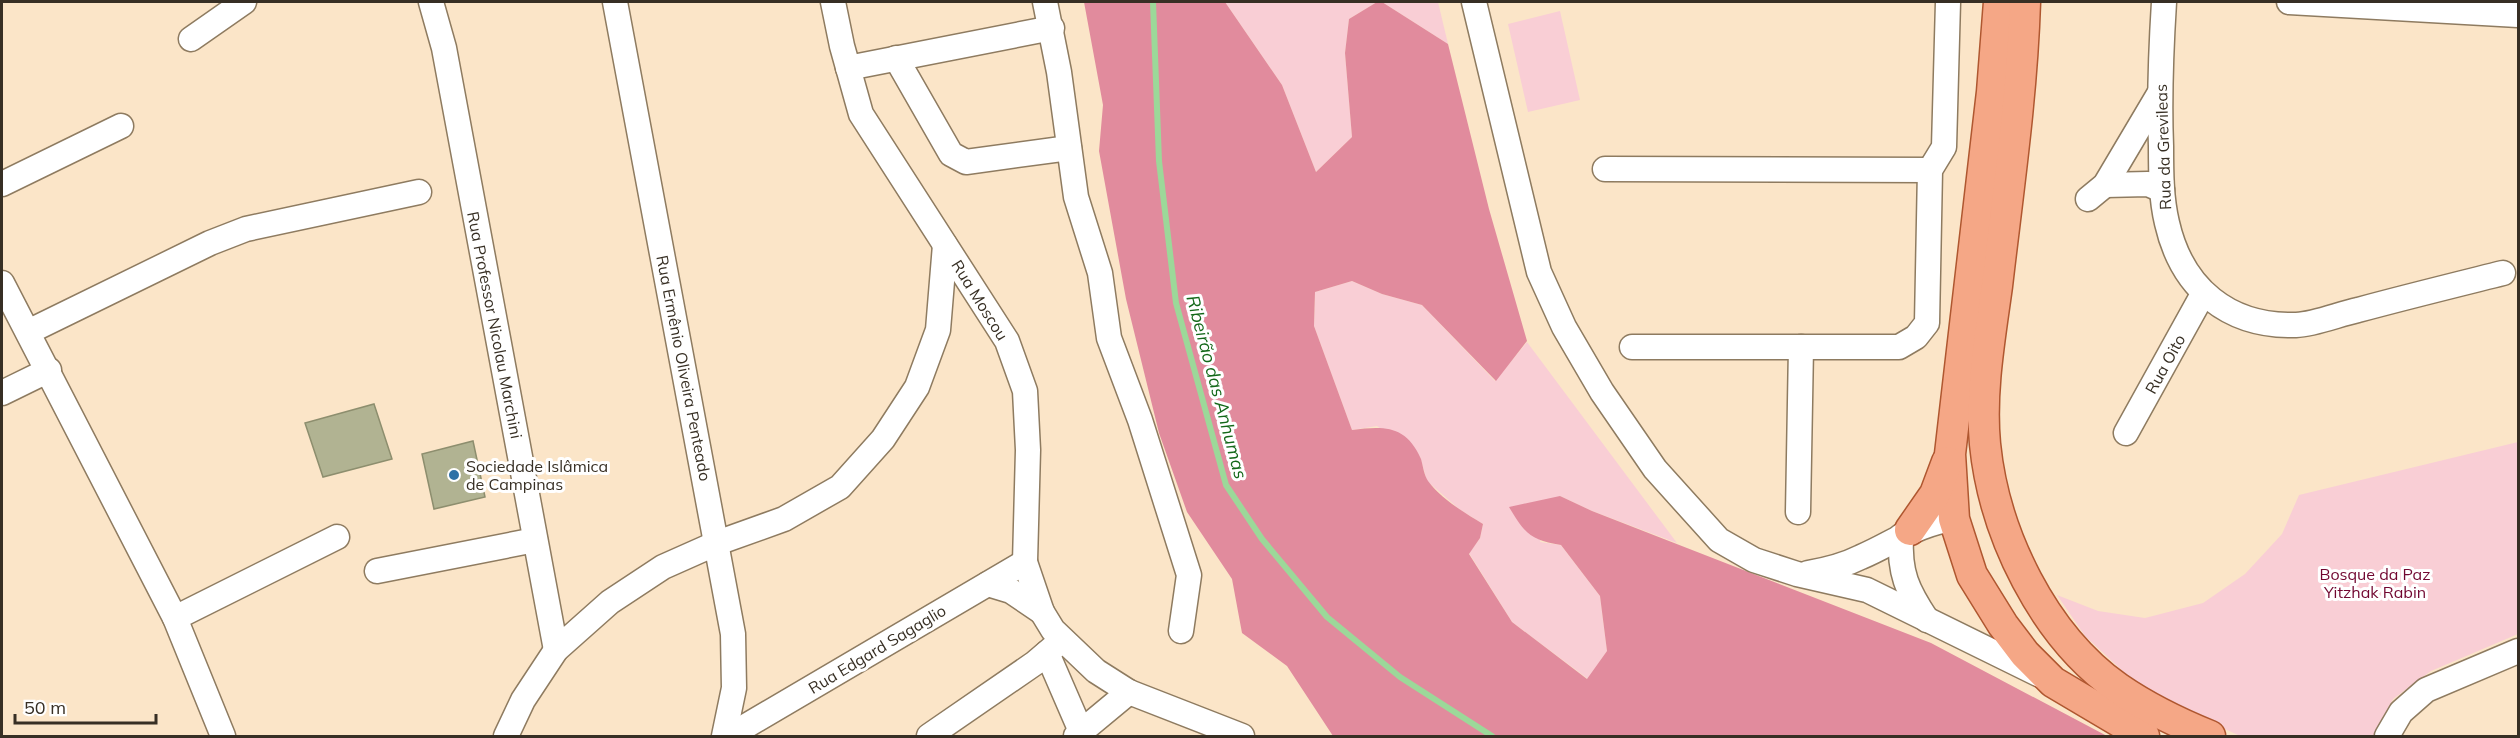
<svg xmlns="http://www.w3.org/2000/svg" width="2520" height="738" viewBox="0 0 2520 738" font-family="Mulish,sans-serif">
	<rect width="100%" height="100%" fill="#fbe5c8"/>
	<g fill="#f9ced5">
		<polygon points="1225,2 1377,2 1349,19 1345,53 1352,137 1316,172 1282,85"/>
		<polygon points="1382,2 1438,2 1448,44"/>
		<polygon points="1560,11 1580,100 1528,112 1508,24"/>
		<polygon points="1352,281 1382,294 1422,305 1495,381 1527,342 1677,543 1592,511 1560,496 1540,542 1561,545 1600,596 1607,651 1588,679 1512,622 1469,553 1480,538 1483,524 1459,509 1427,481 1420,457 1377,426 1352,430 1314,326 1315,292"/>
		<polygon points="2518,442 2518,634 2431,671 2393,699 2373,736 2240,736 2180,708 2129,677 2085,636 2057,595 2098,611 2145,618 2203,603 2245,574 2282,534 2299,495"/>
	</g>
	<path fill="#e18b9d" d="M1084,2H1225L1282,85L1316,172L1352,137L1345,53L1349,19L1377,2H1382L1448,44L1489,209L1527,341L1496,381L1422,305L1382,294L1352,281L1315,292L1314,326L1352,430C1384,426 1406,425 1421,459C1423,466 1424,475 1428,481C1441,499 1465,513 1483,524L1480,538L1469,554L1512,622L1587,679L1607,651L1600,596L1561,545C1531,540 1525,534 1509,507L1560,496L1592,511L1931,643L2107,736H1333L1287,666L1242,633L1232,579L1187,512L1159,433L1126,299L1099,151L1103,105Z"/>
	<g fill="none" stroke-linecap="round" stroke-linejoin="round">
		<polyline stroke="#9cd899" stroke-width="6" points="1153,2 1159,161 1176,303 1226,485 1262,539 1327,617 1400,677 1492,736"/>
	</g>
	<g fill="#b1b392" stroke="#8d8e6e" stroke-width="1.5">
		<polygon points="374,404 392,459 323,477 305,423"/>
		<polygon points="473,441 485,497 434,509 422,454"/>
	</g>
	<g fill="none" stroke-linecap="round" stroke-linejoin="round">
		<g stroke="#8e7b60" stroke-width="27">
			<g id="minor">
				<polyline points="431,2 444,48 556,650"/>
				<polyline points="615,2 733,634 734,688 724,736"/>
				<polyline points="833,2 842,46 861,114 1007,341 1025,391 1028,450 1025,562 1042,612 1053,630 1096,671 1129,692 1242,736"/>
				<polyline points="1045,2 1059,72 1076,197 1100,273 1109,338 1140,420 1189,575 1181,631"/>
				<polyline points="1474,2 1539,272 1564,327 1602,392 1655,469 1719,540 1754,560 1797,574 1867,590 2040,675"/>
				<path d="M2164,2C2161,50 2159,98 2161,146C2161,172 2161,198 2167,223C2182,289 2229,327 2296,325C2316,324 2339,314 2358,310C2406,297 2455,285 2503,273"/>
				<polyline points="2289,2 2518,15"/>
				<polyline points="191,39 244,2"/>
				<polyline points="896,58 951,154 966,162 1069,148"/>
				<polyline points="848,68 1052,28"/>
				<polyline points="1605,169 1930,170"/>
				<polyline points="2,184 121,126"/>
				<polyline points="2105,185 2148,184 2162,190"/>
				<polyline points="2088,199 2105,185 2159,94"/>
				<polyline points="2,283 175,618 223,736"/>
				<polyline points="28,332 210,243 246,229 419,192"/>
				<polyline points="1632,347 1899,347 1916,337 1927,323 1930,170 1944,147 1948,2"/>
				<polyline points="2,393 49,370"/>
				<polyline points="2126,433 2203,294"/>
				<polyline points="1798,512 1801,347"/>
				<path d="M1901,536C1899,573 1907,590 1927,620"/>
				<polyline points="377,571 535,540"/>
				<path d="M1808,573C1826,570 1845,565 1861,557C1894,543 1918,523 1954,519"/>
				<polyline points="988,584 1011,591 1042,612"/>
				<polyline points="175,618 337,537"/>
				<polyline points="1047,653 1083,736"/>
				<polyline points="506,736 523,700 556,650 610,602 663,567 717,543 784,519 840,487 883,439 917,387 938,330 945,245"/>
				<polyline points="729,736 1025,562"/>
				<polyline points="929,736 1035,663 1055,646"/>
				<polyline points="1076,736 1129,692"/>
				<polyline points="2387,736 2401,712 2426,690 2518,651"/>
			</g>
		</g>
		<g stroke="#af5730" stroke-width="33">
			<g id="major">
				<polyline points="1999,2 1992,92 1950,454 1954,519 1972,575 2003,625 2025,654 2053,682 2144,736"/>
				<path d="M2025,2C2022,97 2008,191 1997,286C1990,337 1980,392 1985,444C1994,534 2043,635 2118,688C2147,708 2178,723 2210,736"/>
				<polyline points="1910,530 1935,494 1947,462"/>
			</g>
		</g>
		<use href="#minor" stroke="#fff" stroke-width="24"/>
		<use href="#major" stroke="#f5a786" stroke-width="30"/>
	</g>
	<circle fill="#2e71a6" stroke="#fff" stroke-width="2" cx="454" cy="475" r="6"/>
	<g text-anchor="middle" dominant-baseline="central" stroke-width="6" stroke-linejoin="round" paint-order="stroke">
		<g font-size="16" fill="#372f24" stroke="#fff">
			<text transform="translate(2163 147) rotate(-92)">Rua da Grevileas</text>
			<text transform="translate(980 300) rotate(58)">Rua Moscou</text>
			<text transform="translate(495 325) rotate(79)">Rua Professor Nicolau Marchini</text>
			<text transform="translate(2165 364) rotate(-61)">Rua Oito</text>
			<text transform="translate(684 368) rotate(79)">Rua Ermênio Oliveira Penteado</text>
			<text transform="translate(877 649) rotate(-31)">Rua Edgard Sagaglio</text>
		</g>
		<g font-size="16" fill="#372f24" stroke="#fff" text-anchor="start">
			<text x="466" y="466">Sociedade Islâmica<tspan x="466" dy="18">de Campinas</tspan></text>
		</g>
		<g font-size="16" fill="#710630" stroke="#fff">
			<text x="2375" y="574">Bosque da Paz<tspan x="2375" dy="18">Yitzhak Rabin</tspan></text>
		</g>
		<g font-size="18" font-style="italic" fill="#136819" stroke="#fff">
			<text transform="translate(1217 387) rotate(75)">Ribeirão das Anhumas</text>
		</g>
	</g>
	<rect width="2520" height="738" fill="none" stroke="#372f24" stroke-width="6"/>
	<path d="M15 714v9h141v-9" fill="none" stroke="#372f24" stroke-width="3"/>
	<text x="24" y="714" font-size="18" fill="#372f24" stroke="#ffffff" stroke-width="4.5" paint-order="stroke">50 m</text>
</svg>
